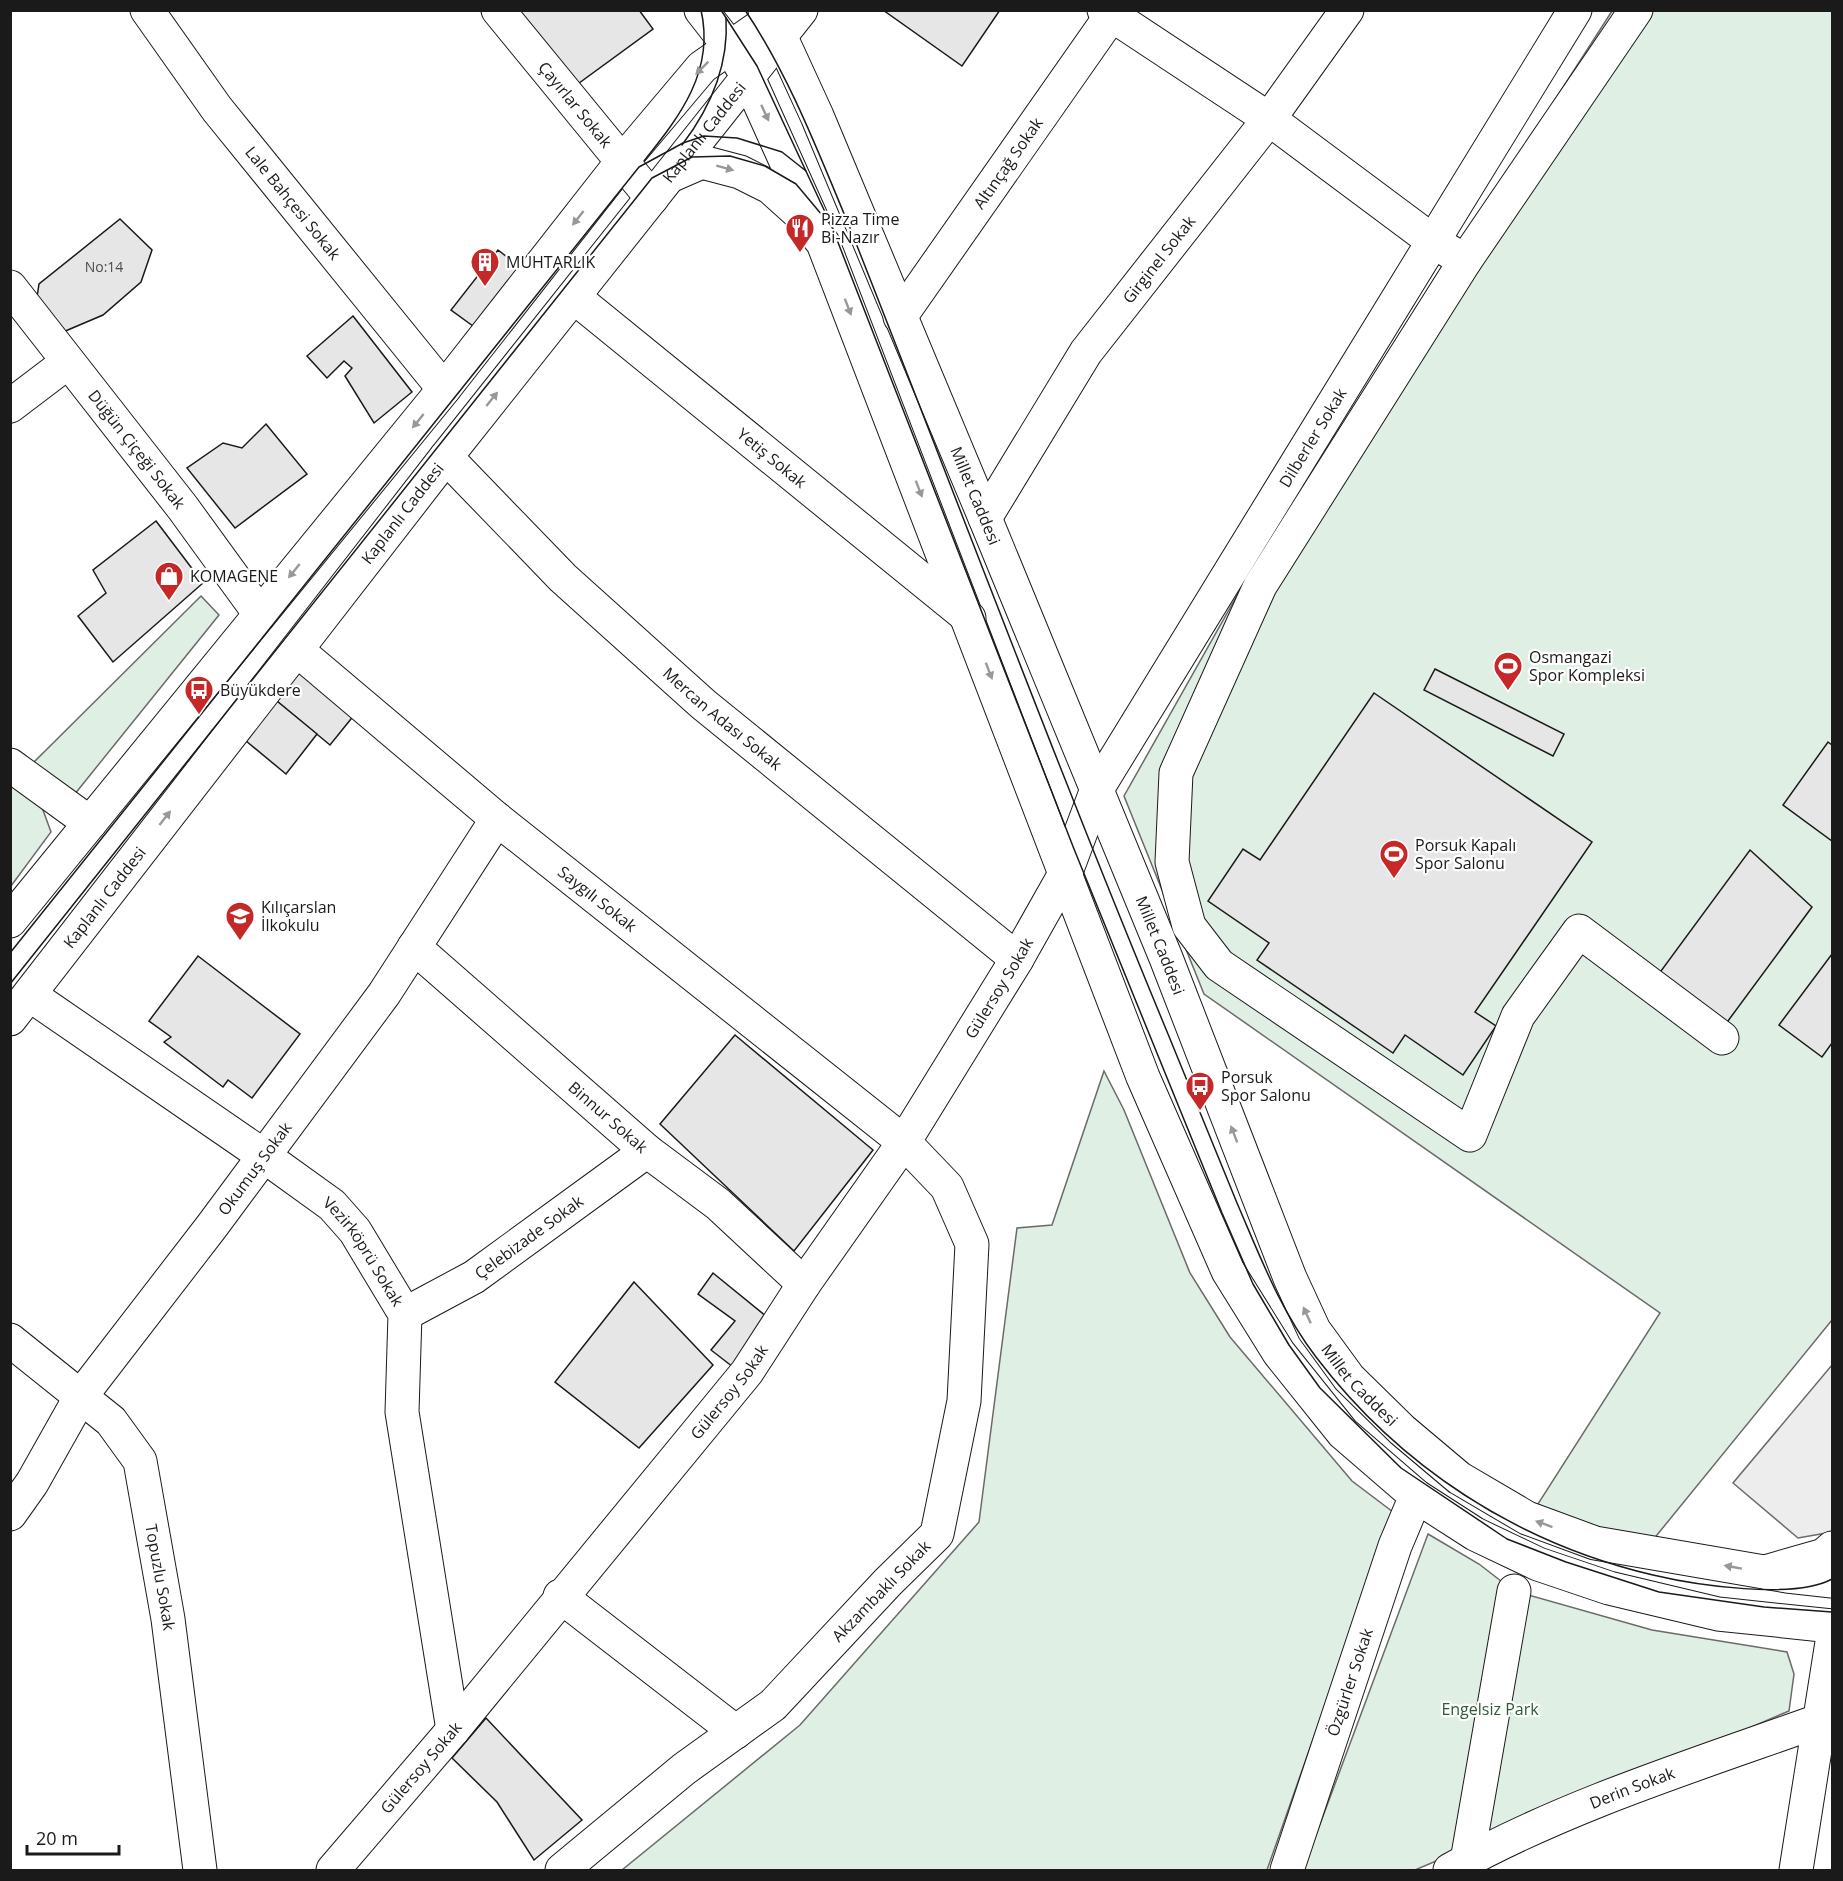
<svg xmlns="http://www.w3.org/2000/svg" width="1843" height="1881" viewBox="0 0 1843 1881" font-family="'Open Sans',sans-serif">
	<rect width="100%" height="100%" fill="#fff"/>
	<g fill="#e0efe3" stroke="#6a6a6a" stroke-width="1.5">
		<polygon points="1612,11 1832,11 1832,1320 1648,1546 1536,1507 1660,1313 1204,994 1124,796 1243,585"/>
		<polygon points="201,596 219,615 70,800 34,762"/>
		<polygon points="11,782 36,791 51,832 11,886"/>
		<polygon points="1104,1071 1124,1110 1190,1273 1230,1337 1352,1481 1393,1512 1267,1870 622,1870 800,1725 979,1522 1017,1228 1052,1225"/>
		<polygon points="1428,1534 1479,1564 1514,1591 1652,1630 1787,1652 1794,1674 1789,1711 1415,1870 1303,1870"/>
	</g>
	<polygon fill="#ededed" stroke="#6a6a6a" stroke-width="1.5" points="1832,1365 1832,1532 1798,1538 1733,1483"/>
	<g fill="#e6e6e6" stroke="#1a1a1a" stroke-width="1.5">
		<polygon points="517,10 639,10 653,29 575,86"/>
		<polygon points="883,10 1000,10 962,66"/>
		<polygon points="120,219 152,250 141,282 103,315 63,332 37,297 39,284"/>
		<polygon points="498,250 520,267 473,326 451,310"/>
		<polygon points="353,316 412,392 374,423 345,376 352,368 344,361 327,378 307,356"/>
		<polygon points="266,424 307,474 235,528 187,468 223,443 242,448"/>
		<polygon points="156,521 203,583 113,662 78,616 106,593 93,570"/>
		<polygon points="300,662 359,709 330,745 272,697"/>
		<polygon points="1435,669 1564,734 1553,756 1424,690"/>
		<polygon points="1374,693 1592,842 1475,1012 1496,1026 1463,1075 1405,1035 1393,1053 1257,960 1269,943 1208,901 1243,849 1260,860"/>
		<polygon points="272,697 317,734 286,774 240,736"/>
		<polygon points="1828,742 1832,745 1832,841 1783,805"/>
		<polygon points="1750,850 1812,907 1725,1025 1658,975"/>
		<polygon points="1832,954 1832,1043 1822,1057 1779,1025"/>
		<polygon points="198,956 300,1034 252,1098 228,1080 223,1087 164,1042 171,1037 149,1021"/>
		<polygon points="735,1035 873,1150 794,1251 660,1124"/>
		<polygon points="713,1273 767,1317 733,1367 711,1350 735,1321 698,1294"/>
		<polygon points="634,1282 713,1365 639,1448 555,1382"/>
		<polygon points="486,1718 582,1820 534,1860 497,1802 452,1758"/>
	</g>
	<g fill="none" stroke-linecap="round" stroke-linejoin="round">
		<g stroke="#1a1a1a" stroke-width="35">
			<g id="minor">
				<path id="s1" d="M147,10L217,109L444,389"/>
				<path id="s2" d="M498,10L652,198"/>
				<polyline points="1104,10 1269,119 1434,242 1465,261 1636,10"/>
				<polyline points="1465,261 1260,586 1176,773 1172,862 1189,926 1219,965 1470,1135 1518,1016 1579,931 1722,1038"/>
				<path id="s3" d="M10,287L183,508L260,614"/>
				<path id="s4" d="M574,297L969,618"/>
				<path id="s5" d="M900,317L1115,10"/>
				<polyline points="10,406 68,362"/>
				<path id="s6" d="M446,457L563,578L703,704L1017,959"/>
				<path id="s7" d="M985,518L1086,352L1269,119L1347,10"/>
				<path id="s8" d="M297,650L497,819L904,1142L947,1187L972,1244L964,1401L937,1534L888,1582L773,1705L684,1769L562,1870"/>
				<polyline points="10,765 90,823"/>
				<path id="s9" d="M414,947L647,1151L718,1204L804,1284"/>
				<path id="s10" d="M30,995L264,1156L332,1205L355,1231L405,1314L402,1412L453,1730"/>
				<path id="s11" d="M405,1314L474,1277L647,1151"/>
				<path id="s12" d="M10,1340L111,1421L140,1461L168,1619L200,1870"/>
				<path id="s13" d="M10,1514L32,1483L81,1396L212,1226L384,994L497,819"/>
				<polyline points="1765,1572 1824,1555 1832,1548"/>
				<polyline points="560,1596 736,1732"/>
				<polyline points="1467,1861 1514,1591"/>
				<path id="s14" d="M333,1870L453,1730L747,1372L804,1284L904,1142L1017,959L1066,872L1097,789L1575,10"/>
				<path id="s15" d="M1287,1870L1395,1546L1416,1496"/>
				<path id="s16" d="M1450,1870C1563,1806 1698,1764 1821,1720"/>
				<polyline points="1796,1870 1832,1642"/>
			</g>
		</g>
		<g stroke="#1a1a1a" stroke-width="35">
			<g id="major">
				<polyline points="701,10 729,46 748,77 811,217"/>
				<path id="s17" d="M765,10L772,18L817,116L985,518L1166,958L1290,1278L1314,1330L1349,1378L1402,1430L1459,1478L1527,1518L1595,1543L1787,1576L1832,1581"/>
				<polyline points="670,176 702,162 740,172 770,187 799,213 823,243 1143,1077 1228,1271 1279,1353 1343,1433 1416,1496 1475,1534 1538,1564 1609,1588 1718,1614 1832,1626"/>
				<polyline points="10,921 444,389 621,163 702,67 784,10"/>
				<path id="s18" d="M10,1019L446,457L801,10"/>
			</g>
		</g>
		<use href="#minor" stroke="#fff" stroke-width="33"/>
		<use href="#major" stroke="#fff" stroke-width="33"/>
		<g stroke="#1a1a1a" stroke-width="1.5">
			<polyline points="721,10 757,66 832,227 1074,849 1222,1213 1253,1284 1289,1345 1320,1388 1401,1468 1507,1539 1566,1562 1659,1592 1764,1607 1832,1612"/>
			<path d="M745,10C790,77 819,154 850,228C956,496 1057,767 1168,1034C1191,1090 1214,1146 1237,1203C1260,1256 1280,1310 1316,1357C1400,1467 1517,1543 1653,1575C1695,1585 1794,1600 1832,1579"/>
			<path d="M682,145C711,107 729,66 726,18"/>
			<path d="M644,161C680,116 715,71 701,10"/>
			<polyline points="10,953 639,167 683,143 704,136 737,138 782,152 806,171"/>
			<polyline points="10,984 652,178 692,157 730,156 765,166 796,184 822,215"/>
		</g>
	</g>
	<defs><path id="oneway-solid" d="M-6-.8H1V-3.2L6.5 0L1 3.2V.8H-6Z" transform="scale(1.5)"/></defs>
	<g fill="#989898">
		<use href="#oneway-solid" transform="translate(702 68) rotate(135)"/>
		<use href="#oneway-solid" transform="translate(765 113) rotate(65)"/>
		<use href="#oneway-solid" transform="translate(725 168) rotate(15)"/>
		<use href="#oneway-solid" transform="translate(578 218) rotate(128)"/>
		<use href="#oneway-solid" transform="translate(848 307) rotate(69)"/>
		<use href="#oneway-solid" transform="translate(492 399) rotate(-51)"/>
		<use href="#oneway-solid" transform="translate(418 421) rotate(129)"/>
		<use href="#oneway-solid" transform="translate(919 489) rotate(69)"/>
		<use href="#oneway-solid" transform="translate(294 571) rotate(129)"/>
		<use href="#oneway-solid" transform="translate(989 671) rotate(69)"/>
		<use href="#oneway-solid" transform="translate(165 818) rotate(-52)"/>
		<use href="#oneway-solid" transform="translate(1234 1134) rotate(-111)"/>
		<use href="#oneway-solid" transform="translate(1307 1315) rotate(-115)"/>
		<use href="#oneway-solid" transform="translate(1544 1524) rotate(-160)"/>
		<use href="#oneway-solid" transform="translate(1733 1567) rotate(-170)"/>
	</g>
	<defs>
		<g id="restaurant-pin" transform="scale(1.5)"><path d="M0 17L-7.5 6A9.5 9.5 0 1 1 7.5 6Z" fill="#c62828" stroke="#fff"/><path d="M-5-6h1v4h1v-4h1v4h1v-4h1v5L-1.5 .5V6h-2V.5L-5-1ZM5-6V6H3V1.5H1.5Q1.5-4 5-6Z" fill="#fff"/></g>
		<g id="building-pin" transform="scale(1.5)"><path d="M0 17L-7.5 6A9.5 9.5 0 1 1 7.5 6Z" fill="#c62828" stroke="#fff"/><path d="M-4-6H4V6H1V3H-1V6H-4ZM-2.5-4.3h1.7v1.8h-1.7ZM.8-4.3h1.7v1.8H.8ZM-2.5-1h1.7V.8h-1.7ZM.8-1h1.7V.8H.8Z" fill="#fff"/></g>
		<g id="shop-pin" transform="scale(1.5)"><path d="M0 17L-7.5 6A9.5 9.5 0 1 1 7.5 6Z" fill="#c62828" stroke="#fff"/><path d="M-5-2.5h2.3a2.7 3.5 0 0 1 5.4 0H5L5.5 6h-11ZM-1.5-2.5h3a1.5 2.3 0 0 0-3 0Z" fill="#fff"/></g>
		<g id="stadium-pin" transform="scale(1.5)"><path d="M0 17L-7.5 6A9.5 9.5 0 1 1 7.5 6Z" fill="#c62828" stroke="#fff"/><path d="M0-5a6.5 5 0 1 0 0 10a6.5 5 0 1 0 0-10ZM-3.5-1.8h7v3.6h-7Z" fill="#fff"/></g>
		<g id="bus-pin" transform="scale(1.5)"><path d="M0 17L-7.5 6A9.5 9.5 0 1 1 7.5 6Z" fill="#c62828" stroke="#fff"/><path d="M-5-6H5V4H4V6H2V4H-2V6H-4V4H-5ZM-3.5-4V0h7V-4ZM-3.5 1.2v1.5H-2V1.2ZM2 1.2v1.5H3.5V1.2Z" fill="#fff"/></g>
		<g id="school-pin" transform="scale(1.5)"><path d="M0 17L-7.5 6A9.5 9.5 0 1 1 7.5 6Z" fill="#c62828" stroke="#fff"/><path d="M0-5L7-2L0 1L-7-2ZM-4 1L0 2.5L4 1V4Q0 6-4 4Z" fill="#fff"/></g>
	</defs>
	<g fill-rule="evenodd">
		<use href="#restaurant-pin" x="800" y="228"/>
		<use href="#building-pin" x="485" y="262"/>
		<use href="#shop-pin" x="169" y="576"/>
		<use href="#stadium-pin" x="1508" y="666"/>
		<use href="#bus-pin" x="199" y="690"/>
		<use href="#stadium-pin" x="1394" y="854"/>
		<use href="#school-pin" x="240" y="916"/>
		<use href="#bus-pin" x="1200" y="1086"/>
	</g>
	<g text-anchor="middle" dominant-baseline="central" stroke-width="4.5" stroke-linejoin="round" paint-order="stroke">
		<g font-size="14" fill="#4d4d4d">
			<text x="104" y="266">No:14</text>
		</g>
		<g font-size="16" fill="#1a1a1a" stroke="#fff">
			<text stroke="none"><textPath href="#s2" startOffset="122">Çayırlar Sokak</textPath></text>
			<text stroke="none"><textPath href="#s18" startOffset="1126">Kaplanlı Caddesi</textPath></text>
			<text stroke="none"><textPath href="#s5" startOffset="188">Altınçağ Sokak</textPath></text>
			<text stroke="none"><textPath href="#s1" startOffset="242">Lale Bahçesi Sokak</textPath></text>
			<text stroke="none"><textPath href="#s7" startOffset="312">Girginel Sokak</textPath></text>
			<text stroke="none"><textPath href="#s14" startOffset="1742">Dilberler Sokak</textPath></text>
			<text stroke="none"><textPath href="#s3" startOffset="206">Düğün Çiçeği Sokak</textPath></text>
			<text stroke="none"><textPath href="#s4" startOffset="255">Yetiş Sokak</textPath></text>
			<text stroke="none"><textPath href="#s17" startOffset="530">Millet Caddesi</textPath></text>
			<text stroke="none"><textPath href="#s18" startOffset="640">Kaplanlı Caddesi</textPath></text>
			<text stroke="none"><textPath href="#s6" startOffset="381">Mercan Adası Sokak</textPath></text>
			<text stroke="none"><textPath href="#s18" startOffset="154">Kaplanlı Caddesi</textPath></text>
			<text stroke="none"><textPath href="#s8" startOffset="390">Saygılı Sokak</textPath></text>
			<text stroke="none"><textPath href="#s17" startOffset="1016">Millet Caddesi</textPath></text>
			<text stroke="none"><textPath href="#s14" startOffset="1107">Gülersoy Sokak</textPath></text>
			<text stroke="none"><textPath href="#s9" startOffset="258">Binnur Sokak</textPath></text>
			<text stroke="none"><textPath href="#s13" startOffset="424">Okumuş Sokak</textPath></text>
			<text stroke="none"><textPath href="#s11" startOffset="146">Çelebizade Sokak</textPath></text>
			<text stroke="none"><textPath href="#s10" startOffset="424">Vezirköprü Sokak</textPath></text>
			<text stroke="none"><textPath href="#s17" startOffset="1502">Millet Caddesi</textPath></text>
			<text stroke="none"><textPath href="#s14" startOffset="621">Gülersoy Sokak</textPath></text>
			<text stroke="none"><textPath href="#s12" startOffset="297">Topuzlu Sokak</textPath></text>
			<text transform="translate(881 1591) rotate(-46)">Akzambaklı Sokak</text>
			<text stroke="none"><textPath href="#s15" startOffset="198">Özgürler Sokak</textPath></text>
			<text stroke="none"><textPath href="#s14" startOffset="135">Gülersoy Sokak</textPath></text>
			<text stroke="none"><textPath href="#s16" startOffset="200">Derin Sokak</textPath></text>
		</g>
		<g font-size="16" fill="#1a1a1a" stroke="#fff" text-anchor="start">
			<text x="821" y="219">Pizza Time<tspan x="821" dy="18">Bi-Nazır</tspan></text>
			<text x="506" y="262">MUHTARLIK</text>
			<text x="190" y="576">KOMAGENE</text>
			<text x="1529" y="657">Osmangazi<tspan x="1529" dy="18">Spor Kompleksi</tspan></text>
			<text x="220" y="690">Büyükdere</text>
			<text x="1415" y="845">Porsuk Kapalı<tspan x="1415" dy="18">Spor Salonu</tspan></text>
			<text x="261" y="907">Kılıçarslan<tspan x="261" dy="18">İlkokulu</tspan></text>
			<text x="1221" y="1077">Porsuk<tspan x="1221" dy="18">Spor Salonu</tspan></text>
		</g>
		<g font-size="16" fill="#2b5a34" stroke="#fff">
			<text x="1490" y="1709">Engelsiz Park</text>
		</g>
	</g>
	<rect width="1843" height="1881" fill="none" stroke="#1a1a1a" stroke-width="24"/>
	<path d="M27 1845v9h92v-9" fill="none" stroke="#1a1a1a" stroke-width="3"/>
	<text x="36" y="1845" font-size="18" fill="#1a1a1a" stroke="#ffffff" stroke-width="4.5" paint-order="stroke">20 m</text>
</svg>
